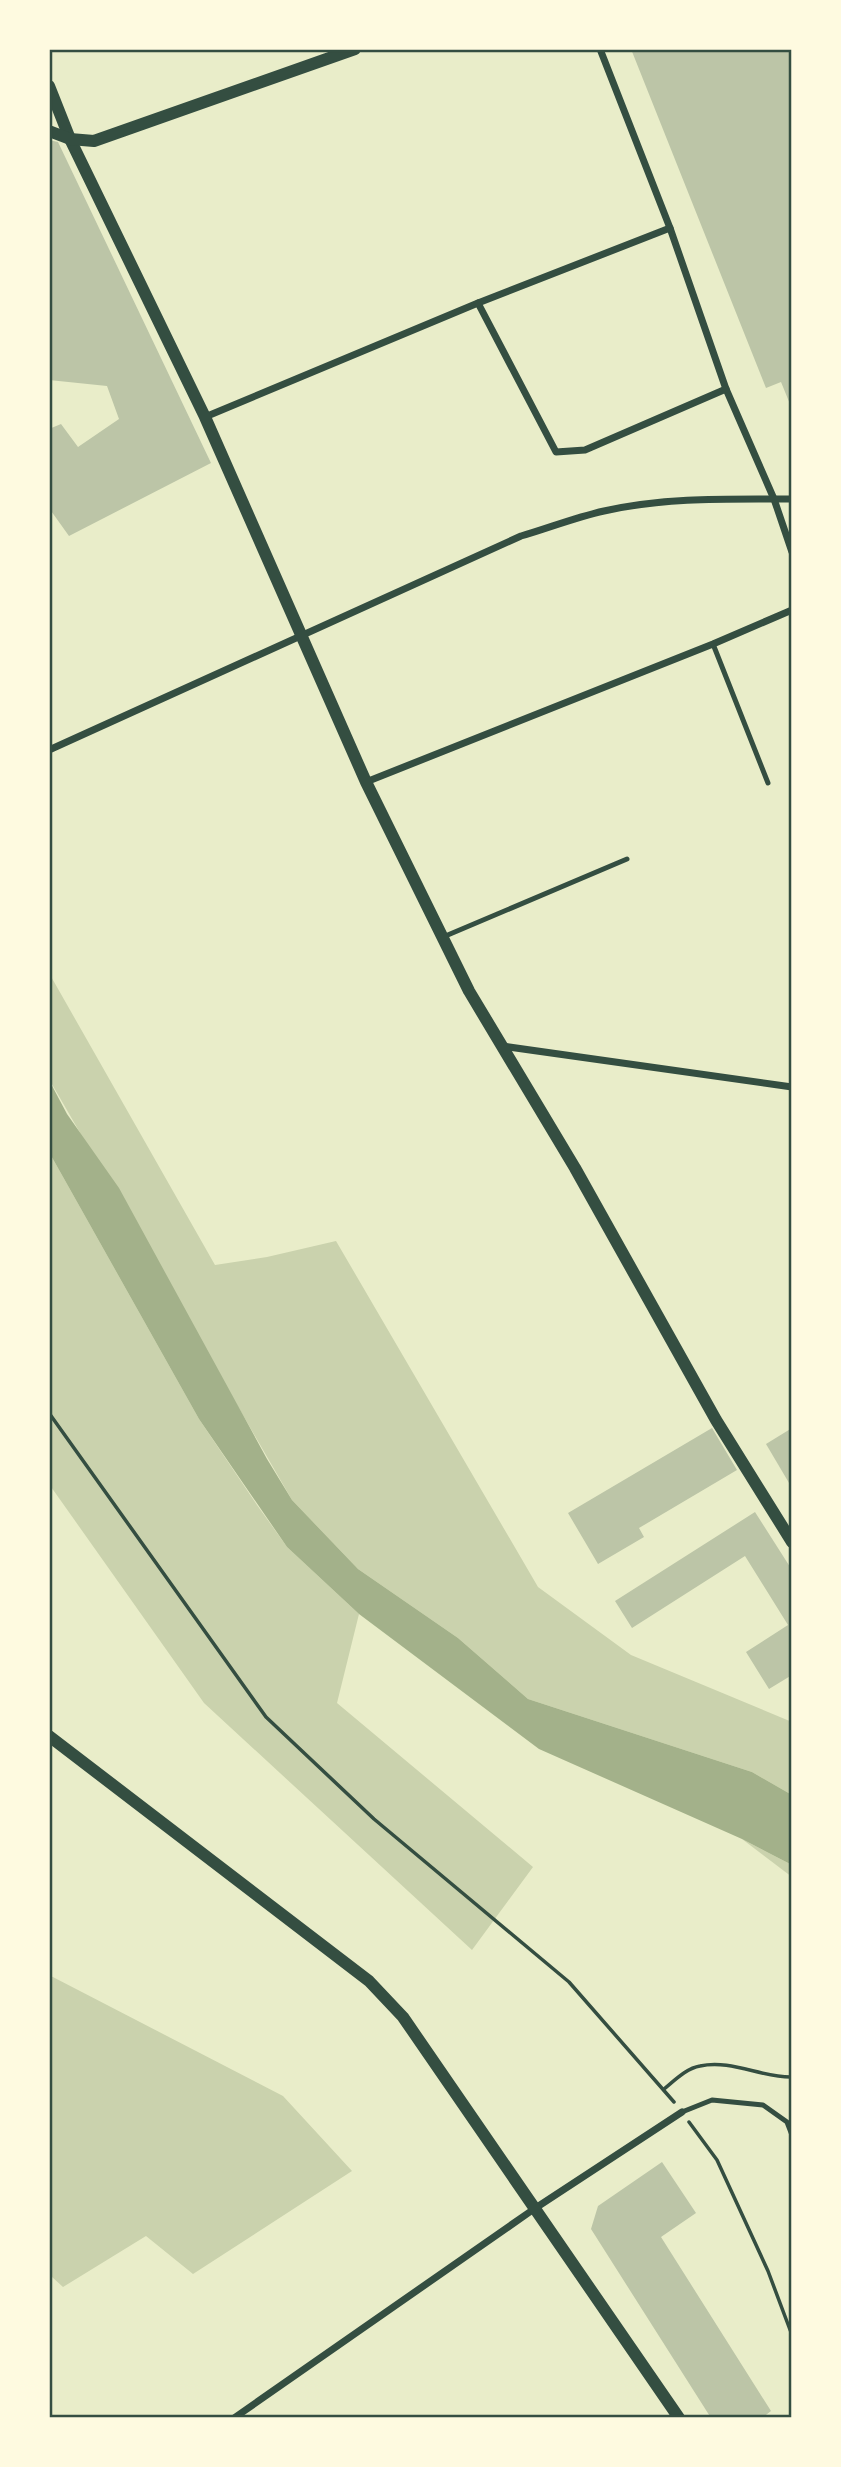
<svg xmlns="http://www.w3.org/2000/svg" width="841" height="2467" viewBox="0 0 841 2467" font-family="'Roboto Condensed',sans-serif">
	<rect width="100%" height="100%" fill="#e9edc9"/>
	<g fill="#cad2ad">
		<polygon points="49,973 215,1265 267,1257 336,1241 538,1587 631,1655 792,1722 792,1795 752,1772 528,1699 458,1638 358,1569 292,1500 49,1079"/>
		<polygon points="49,1152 199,1419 257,1505 287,1547 359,1614 337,1703 533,1867 472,1950 204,1703 49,1484"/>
		<polygon points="742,1839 792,1865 792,1877"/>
		<polygon points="49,1975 283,2096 352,2171 193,2274 146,2236 63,2287 52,2277 49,2279"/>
	</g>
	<polygon fill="#a3b18a" points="49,1080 67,1114 119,1188 267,1459 292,1500 358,1569 458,1638 528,1699 752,1772 792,1795 792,1865 742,1839 539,1749 359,1614 287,1547 199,1419 49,1152"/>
	<g fill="#bcc5a7">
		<polygon points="631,49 792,49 792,409 781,382 766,388"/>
		<polygon points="49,140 58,142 211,463 69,536 49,508 49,429 61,424 78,447 119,419 107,386 49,380"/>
		<polygon points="712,1428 737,1470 639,1528 644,1537 598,1564 568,1513"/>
		<polygon points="792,1428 792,1488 766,1444"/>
		<polygon points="755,1512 792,1570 792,1675 769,1689 746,1652 788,1625 745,1556 632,1628 615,1601"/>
		<polygon points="662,2162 696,2213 661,2237 771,2411 762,2418 711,2418 591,2229 598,2206"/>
	</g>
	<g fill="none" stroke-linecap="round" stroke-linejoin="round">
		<g stroke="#344e41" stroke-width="3.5">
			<polyline points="49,1413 266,1717 374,1819 569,1982 674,2102"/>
			<path d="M664,2089C675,2080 687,2068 700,2066C731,2059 762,2078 792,2077"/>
			<polyline points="689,2122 717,2160 768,2271 792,2335"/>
		</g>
		<g stroke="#344e41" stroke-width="5">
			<polyline points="713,644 768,783"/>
			<polyline points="443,937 627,859"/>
			<polyline points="682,2112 712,2100 763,2105 787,2122 792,2135"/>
		</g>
		<g stroke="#344e41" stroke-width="7">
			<polyline points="600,49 670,228 726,389 774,499 792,552"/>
			<polyline points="478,303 556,452 585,450 726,389"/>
			<polyline points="205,417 478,303 670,228"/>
			<path d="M49,750L521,536C549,528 576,517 604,511C666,497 729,499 792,499"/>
			<polyline points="366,782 713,644 792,610"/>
			<polyline points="502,1046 792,1087"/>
			<polyline points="234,2418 534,2209 682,2112"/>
		</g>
		<g stroke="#344e41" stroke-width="12">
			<polyline points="49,86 70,139 205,417 366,782 469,991 575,1168 716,1420 792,1542"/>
			<polyline points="49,131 70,139 94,141 355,49"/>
			<polyline points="49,1736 369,1981 403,2017 679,2418"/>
		</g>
	</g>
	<rect width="841" height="2467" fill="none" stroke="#fefae0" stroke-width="102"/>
	<rect x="51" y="51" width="739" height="2365" fill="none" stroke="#344e41" stroke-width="2.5"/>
</svg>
